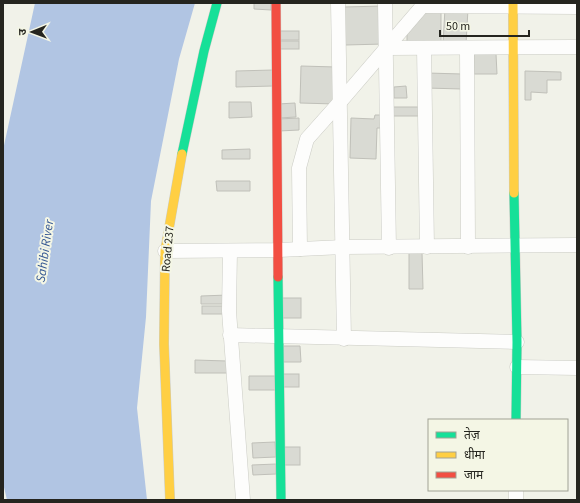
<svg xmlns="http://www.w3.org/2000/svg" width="580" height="503" viewBox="0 0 580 503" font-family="'Source Sans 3','Noto Sans Devanagari',sans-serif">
	<rect width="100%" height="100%" fill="#f1f2e9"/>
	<polygon fill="#b1c5e3" points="35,3 195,3 179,59 151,201 146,317 137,408 147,500 7,500 3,483 3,150"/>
	<g fill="#d9dad3" stroke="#c0c0b9">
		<polygon points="254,3 271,3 271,10 254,9"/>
		<polygon points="383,6 384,44 345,45 344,7"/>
		<polygon points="431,8 441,8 441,44 407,44 407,32"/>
		<polygon points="445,8 468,9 466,44 443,44"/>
		<rect x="277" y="31" width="22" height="9"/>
		<rect x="279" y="41" width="20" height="8"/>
		<polygon points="474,54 496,54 497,74 474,74"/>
		<polygon points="301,66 336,67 335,104 300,103"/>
		<polygon points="273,70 273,86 236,87 236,71"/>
		<polygon points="525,71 561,72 561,80 547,80 547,93 531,92 531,100 525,100"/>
		<polygon points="427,73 462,74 462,89 426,88"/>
		<polygon points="406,86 407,98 394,98 394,87"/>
		<polygon points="229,102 251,102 252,117 229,118"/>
		<polygon points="295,103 296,117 279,118 278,104"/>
		<polygon points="392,107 423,107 423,116 391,116"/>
		<polygon points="375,115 385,115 384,128 377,128 376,159 350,158 351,118 374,119"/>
		<polygon points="299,118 299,130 279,131 278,119"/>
		<polygon points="250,149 250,159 222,159 222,150"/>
		<polygon points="216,181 250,181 250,191 217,191"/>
		<polygon points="409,252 422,252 423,289 409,289"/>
		<polygon points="228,295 228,304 201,304 201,296"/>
		<rect x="281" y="298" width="20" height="20"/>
		<rect x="202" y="306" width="25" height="8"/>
		<polygon points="283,346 300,346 301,362 283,362"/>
		<polygon points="195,360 227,361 227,373 195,373"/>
		<rect x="283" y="374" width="16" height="13"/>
		<polygon points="249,376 275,376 276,390 249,390"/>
		<polygon points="275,442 276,457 253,458 252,443"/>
		<rect x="284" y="447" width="16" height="18"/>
		<polygon points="276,464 276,474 253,475 252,465"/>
	</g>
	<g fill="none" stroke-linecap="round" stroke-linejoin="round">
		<g stroke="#cbccc5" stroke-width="15">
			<g id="street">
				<polyline points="338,3 344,339"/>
				<polyline points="385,3 389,248"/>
				<polyline points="422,6 577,7"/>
				<polyline points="387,48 577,47"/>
				<polyline points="424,48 427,247"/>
				<polyline points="467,48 468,247"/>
				<polyline points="300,249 299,168 307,139 340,102 425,3"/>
				<polyline points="165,251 279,250 343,247 577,245"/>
				<polyline points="230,251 229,311 243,500"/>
				<polyline points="230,335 517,342"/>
				<polyline points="517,367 577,368"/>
				<polyline points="516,500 516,490"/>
			</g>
		</g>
		<g stroke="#cbccc5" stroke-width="10">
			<g id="fast">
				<polyline points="182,154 204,51 217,3"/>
				<polyline points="514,193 517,342 516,420"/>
				<polyline points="278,277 281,500"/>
			</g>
		</g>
		<g stroke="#cbccc5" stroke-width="10">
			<g id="slow">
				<polyline points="513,3 514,193"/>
				<polyline points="170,500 164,344 165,251 182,154"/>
			</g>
		</g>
		<g stroke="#cbccc5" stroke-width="10">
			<polyline id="jam" points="276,3 278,277"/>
		</g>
		<use href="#street" stroke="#fdfdfc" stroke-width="14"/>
		<use href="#fast" stroke="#16e098" stroke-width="9"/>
		<use href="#slow" stroke="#ffcf43" stroke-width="9"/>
		<use href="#jam" stroke="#f24e42" stroke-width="9"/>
	</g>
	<g text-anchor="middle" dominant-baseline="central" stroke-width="4" stroke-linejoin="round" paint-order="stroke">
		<g font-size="12" fill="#25251f" stroke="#f4f6e5">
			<text transform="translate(168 249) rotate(-85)">Road 237</text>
		</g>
		<g font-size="13" font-style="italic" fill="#345792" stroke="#f4f6e5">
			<text transform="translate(45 251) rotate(-82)">Sahibi River</text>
		</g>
	</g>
	<rect width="580" height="503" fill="none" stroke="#25251f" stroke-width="8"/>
	<rect x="428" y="419" width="140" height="72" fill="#f4f6e5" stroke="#a1a296"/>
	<rect x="436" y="432" width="20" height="6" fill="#16e098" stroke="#a1a296"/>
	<text x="464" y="439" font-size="12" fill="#25251f">तेज़</text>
	<rect x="436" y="452" width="20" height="6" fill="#ffcf43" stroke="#a1a296"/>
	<text x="464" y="459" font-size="12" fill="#25251f">धीमा</text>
	<rect x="436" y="472" width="20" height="6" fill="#f24e42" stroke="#a1a296"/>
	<text x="464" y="479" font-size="12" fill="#25251f">जाम</text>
	<g transform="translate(32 32) rotate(269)" stroke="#f4f6e5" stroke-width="3" paint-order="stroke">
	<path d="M0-3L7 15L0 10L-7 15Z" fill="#25251f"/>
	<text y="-6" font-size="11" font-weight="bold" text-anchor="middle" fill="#25251f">उ</text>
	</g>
	<path d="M440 30v6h89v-6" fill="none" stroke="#25251f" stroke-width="2"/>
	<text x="446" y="30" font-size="12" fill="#25251f" stroke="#f4f6e5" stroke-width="3" paint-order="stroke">50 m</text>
</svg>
